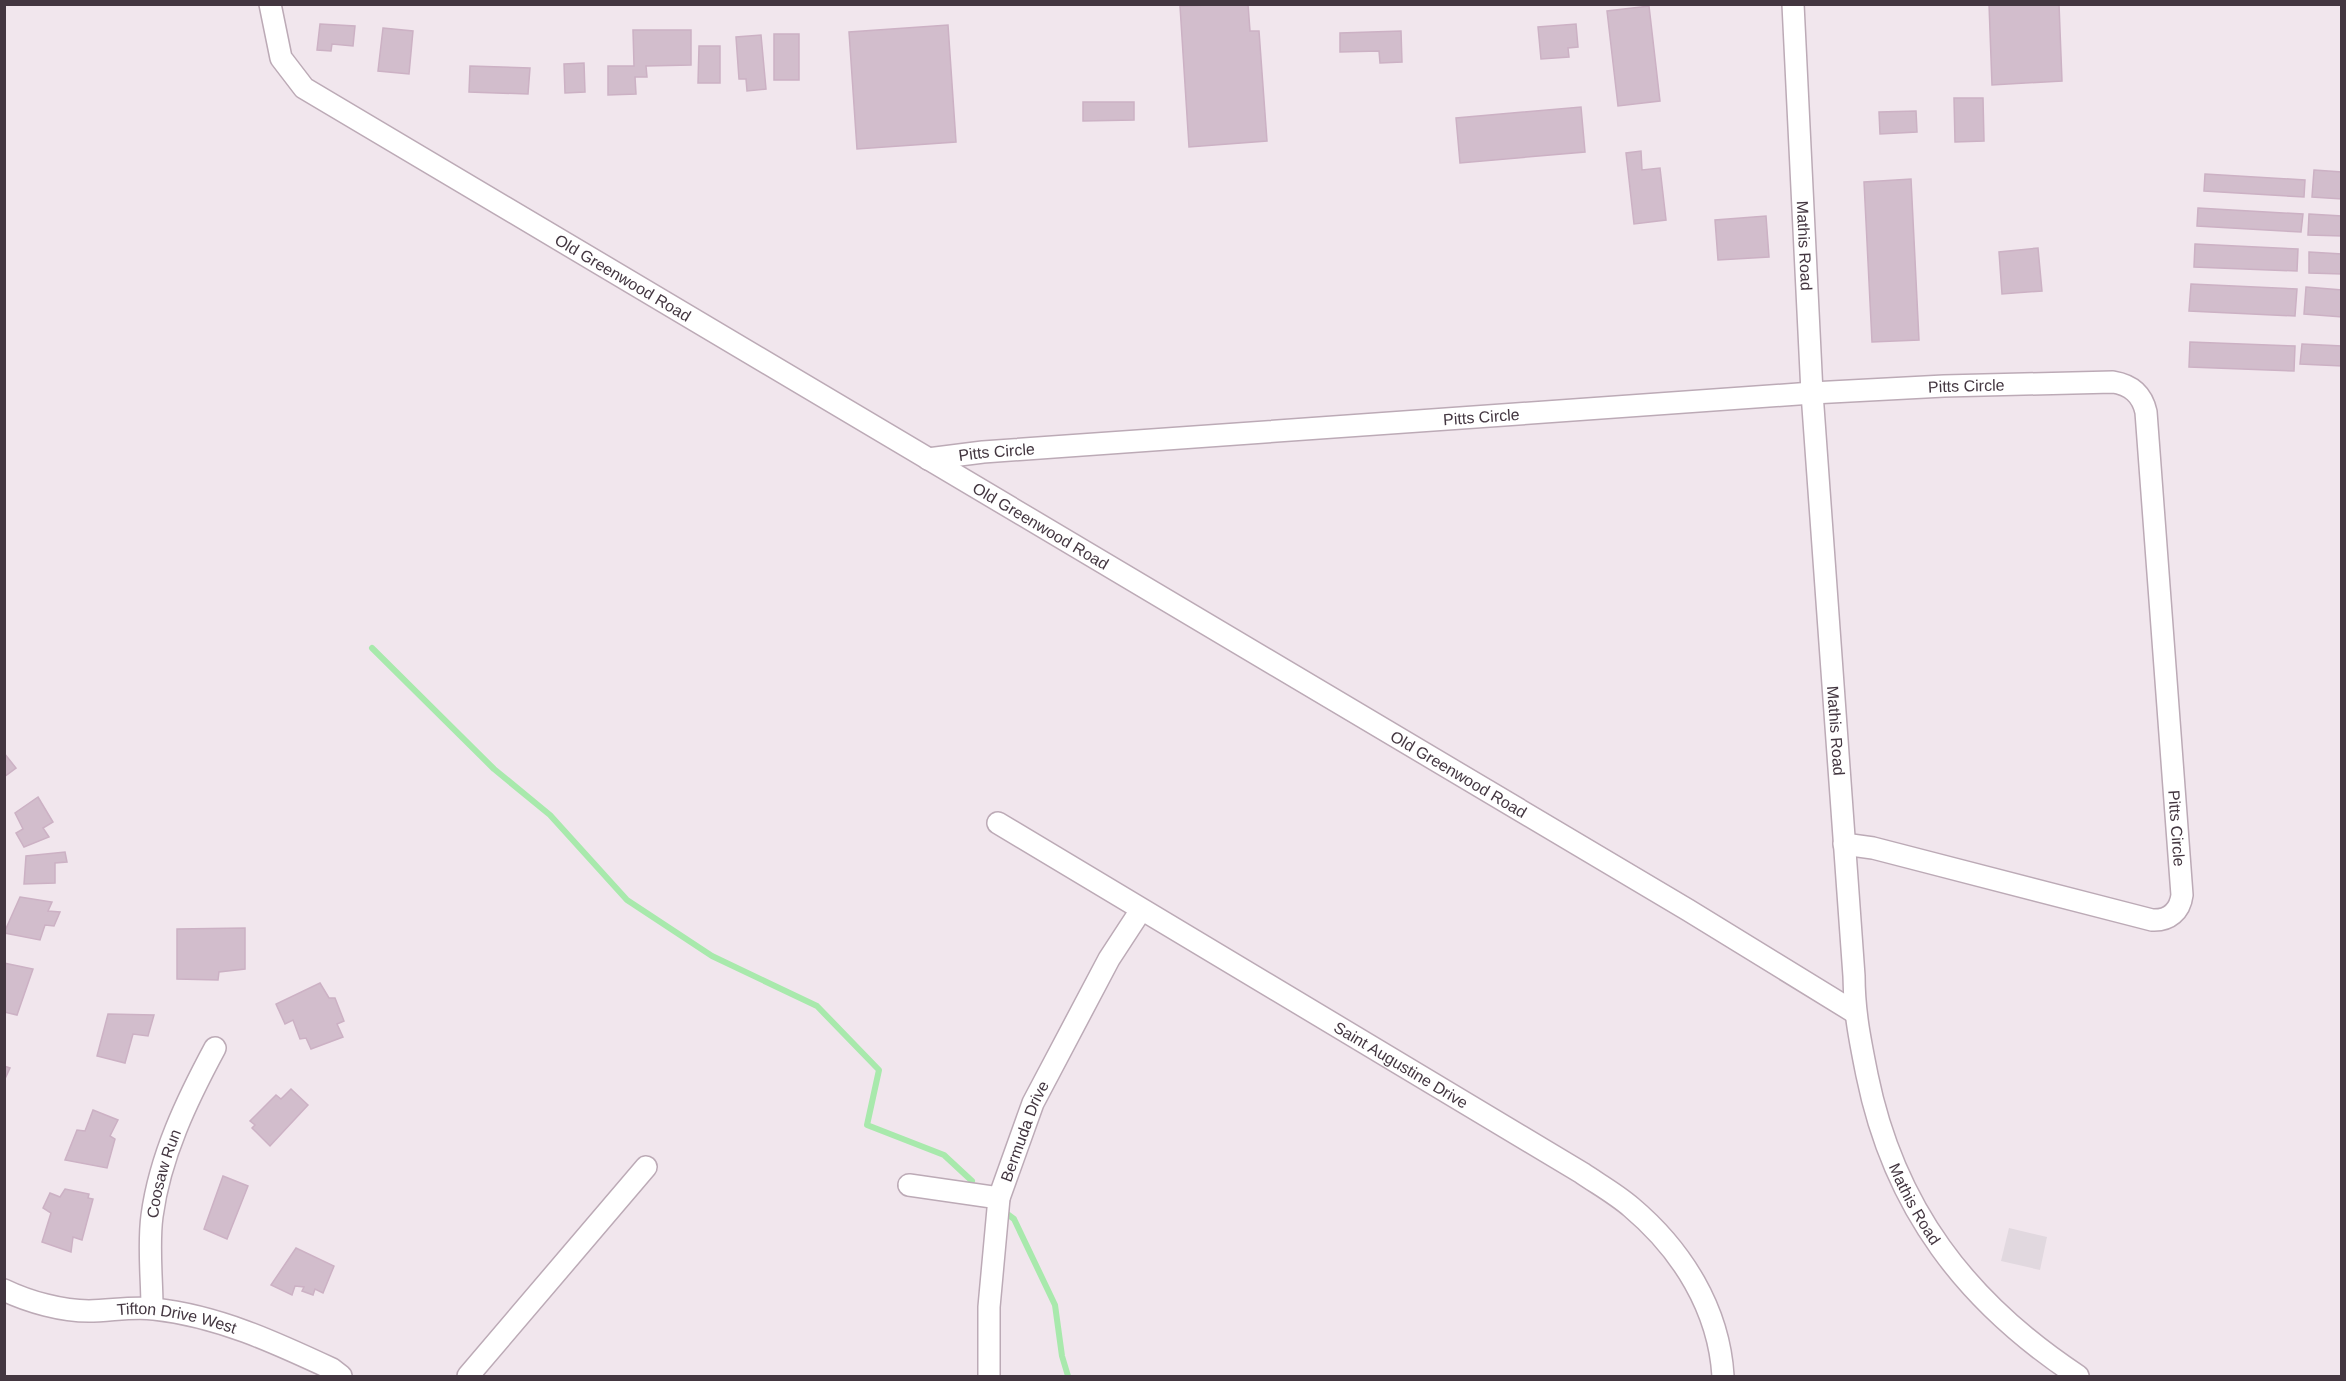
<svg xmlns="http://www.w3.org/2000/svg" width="2346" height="1381" viewBox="0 0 2346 1381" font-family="Helvetica,sans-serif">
	<rect width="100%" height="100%" fill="#f1e6ed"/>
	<polygon fill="#e1d8df" points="2009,1228 2047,1237 2040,1270 2001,1261"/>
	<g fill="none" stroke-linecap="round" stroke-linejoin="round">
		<g stroke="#a8e9ac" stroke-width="6">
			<polyline points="372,648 494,769 550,815 627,900 712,956 817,1006 879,1070 867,1125 944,1155 972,1181"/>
			<polyline points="1006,1213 1014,1219 1055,1305 1062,1356 1068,1376"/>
		</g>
	</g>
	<g fill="#d2bdcc" stroke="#ccb1c4" stroke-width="1.5">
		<polygon points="1248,4 1250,31 1259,31 1267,141 1189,147 1180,6"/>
		<polygon points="1989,4 2059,4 2062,81 1992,85"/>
		<polygon points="1649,6 1660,101 1618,106 1607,11"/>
		<polygon points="320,24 355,26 353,46 332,44 331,51 317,50"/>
		<polygon points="1576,24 1578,47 1568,48 1569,57 1541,59 1538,27"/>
		<polygon points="948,25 956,142 857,149 849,32"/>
		<polygon points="383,28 413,31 409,74 378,71"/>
		<polygon points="633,30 691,30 691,65 646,66 647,77 635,77 636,94 608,95 608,66 634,66"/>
		<polygon points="1401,31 1402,62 1380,63 1379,51 1340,52 1340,33"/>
		<rect x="774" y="34" width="25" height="46"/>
		<polygon points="761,35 766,89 747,91 746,79 739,79 736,37"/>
		<polygon points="699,46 720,46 720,83 698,83"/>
		<polygon points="584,63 585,92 565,93 564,64"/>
		<polygon points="470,66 530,68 528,94 469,92"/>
		<polygon points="1954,98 1983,98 1984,141 1955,142"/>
		<polygon points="1083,102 1134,102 1134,120 1083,121"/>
		<polygon points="1581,107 1585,152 1460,163 1456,118"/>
		<polygon points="1916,111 1917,132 1880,134 1879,112"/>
		<polygon points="1641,151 1642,170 1660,168 1666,220 1634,224 1626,153"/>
		<polygon points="2314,170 2342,172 2342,199 2312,197"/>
		<polygon points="2205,174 2305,180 2304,197 2204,191"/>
		<polygon points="1911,179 1919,340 1872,342 1864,182"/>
		<polygon points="2198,208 2303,214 2301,232 2197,226"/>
		<polygon points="2309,214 2342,216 2342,236 2308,235"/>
		<polygon points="1766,216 1769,257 1718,260 1715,220"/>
		<polygon points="2195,244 2298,249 2297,271 2194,267"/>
		<polygon points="2038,248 2042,291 2002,294 1999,252"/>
		<polygon points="2309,252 2342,254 2342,274 2309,273"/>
		<polygon points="2191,284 2297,289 2295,316 2189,311"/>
		<polygon points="2306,287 2342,290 2342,317 2304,314"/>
		<polygon points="2190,342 2295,346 2294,371 2189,367"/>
		<polygon points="2302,344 2342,346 2342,366 2300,364"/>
		<polygon points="4,753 16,768 4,777"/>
		<polygon points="38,797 53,822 43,828 49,837 24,847 16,833 23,829 15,813"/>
		<polygon points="65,852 67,862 55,863 55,883 24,884 26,856"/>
		<polygon points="20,897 52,902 48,911 60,912 54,926 45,925 40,940 4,933"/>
		<polygon points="245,928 245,969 219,972 218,980 177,979 177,929"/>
		<polygon points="4,963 33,969 17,1015 4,1012"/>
		<polygon points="320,983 329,998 335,998 344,1021 337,1024 343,1037 311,1049 306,1038 300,1039 293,1020 285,1024 276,1004"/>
		<polygon points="108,1014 154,1015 148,1036 133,1034 125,1063 97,1056"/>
		<polygon points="4,1066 10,1068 4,1081"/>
		<polygon points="291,1089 308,1105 270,1146 252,1128 255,1125 250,1121 276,1095 281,1099"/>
		<polygon points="93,1110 118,1120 110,1136 115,1139 107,1168 65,1160 77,1130 85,1131"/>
		<polygon points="223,1176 248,1186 227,1239 204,1229"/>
		<polygon points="65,1189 89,1194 88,1198 93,1199 82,1240 73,1237 71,1252 42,1242 51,1213 43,1208 50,1193 60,1197"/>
		<polygon points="296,1248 334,1266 323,1293 315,1289 313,1295 302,1291 304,1287 295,1286 292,1295 271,1285"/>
	</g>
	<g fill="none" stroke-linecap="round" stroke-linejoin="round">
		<g stroke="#bcaab6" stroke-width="24">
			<g id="minor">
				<path id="s1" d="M270,4L281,58L304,88L1688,910L1854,1012"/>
				<path id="s2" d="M1793,4L1812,393L1854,976C1854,1011 1860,1040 1867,1075C1894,1208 1966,1302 2078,1376"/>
				<path id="s3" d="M928,459L983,452L1812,393L1944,386L2113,382C2131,385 2142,394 2146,412L2182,895C2180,911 2169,921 2152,920L1873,848L1844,844"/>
				<path id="s4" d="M998,823L1582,1173C1598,1184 1616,1194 1631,1207C1682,1250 1719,1309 1723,1376"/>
				<polyline points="909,1185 999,1198"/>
				<path id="s5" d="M4,1290C29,1302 62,1311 89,1311C110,1311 133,1306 154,1309C218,1316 274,1342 332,1369L341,1376"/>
				<path id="s6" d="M152,1308C152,1278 148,1246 152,1216C160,1156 187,1100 215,1048"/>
				<polyline points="468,1376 646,1167"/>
				<path id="s7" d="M989,1376V1307L999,1198L1033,1103L1109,959L1141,910"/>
			</g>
		</g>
		<use href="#minor" stroke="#fff" stroke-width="21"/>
	</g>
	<g text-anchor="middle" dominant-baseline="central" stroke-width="4.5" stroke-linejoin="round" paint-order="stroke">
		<g font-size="16" fill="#433640" stroke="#fff">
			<text stroke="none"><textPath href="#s2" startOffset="242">Mathis Road</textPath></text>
			<text stroke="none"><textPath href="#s1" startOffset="464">Old Greenwood Road</textPath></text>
			<text stroke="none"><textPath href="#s3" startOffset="1041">Pitts Circle</textPath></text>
			<text stroke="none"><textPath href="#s3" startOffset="555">Pitts Circle</textPath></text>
			<text stroke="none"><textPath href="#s3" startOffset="69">Pitts Circle</textPath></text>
			<text stroke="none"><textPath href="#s1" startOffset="950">Old Greenwood Road</textPath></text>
			<text stroke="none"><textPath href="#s2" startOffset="728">Mathis Road</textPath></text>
			<text stroke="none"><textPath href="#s1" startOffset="1436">Old Greenwood Road</textPath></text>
			<text stroke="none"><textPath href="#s3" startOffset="1653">Pitts Circle</textPath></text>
			<text stroke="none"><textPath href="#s4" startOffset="470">Saint Augustine Drive</textPath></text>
			<text stroke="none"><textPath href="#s7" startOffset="250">Bermuda Drive</textPath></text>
			<text stroke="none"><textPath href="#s6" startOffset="136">Coosaw Run</textPath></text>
			<text stroke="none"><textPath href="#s2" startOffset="1212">Mathis Road</textPath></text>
			<text stroke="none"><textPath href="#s5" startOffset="177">Tifton Drive West</textPath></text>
		</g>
	</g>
	<rect width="2346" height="1381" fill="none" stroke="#433640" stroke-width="12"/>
</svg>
